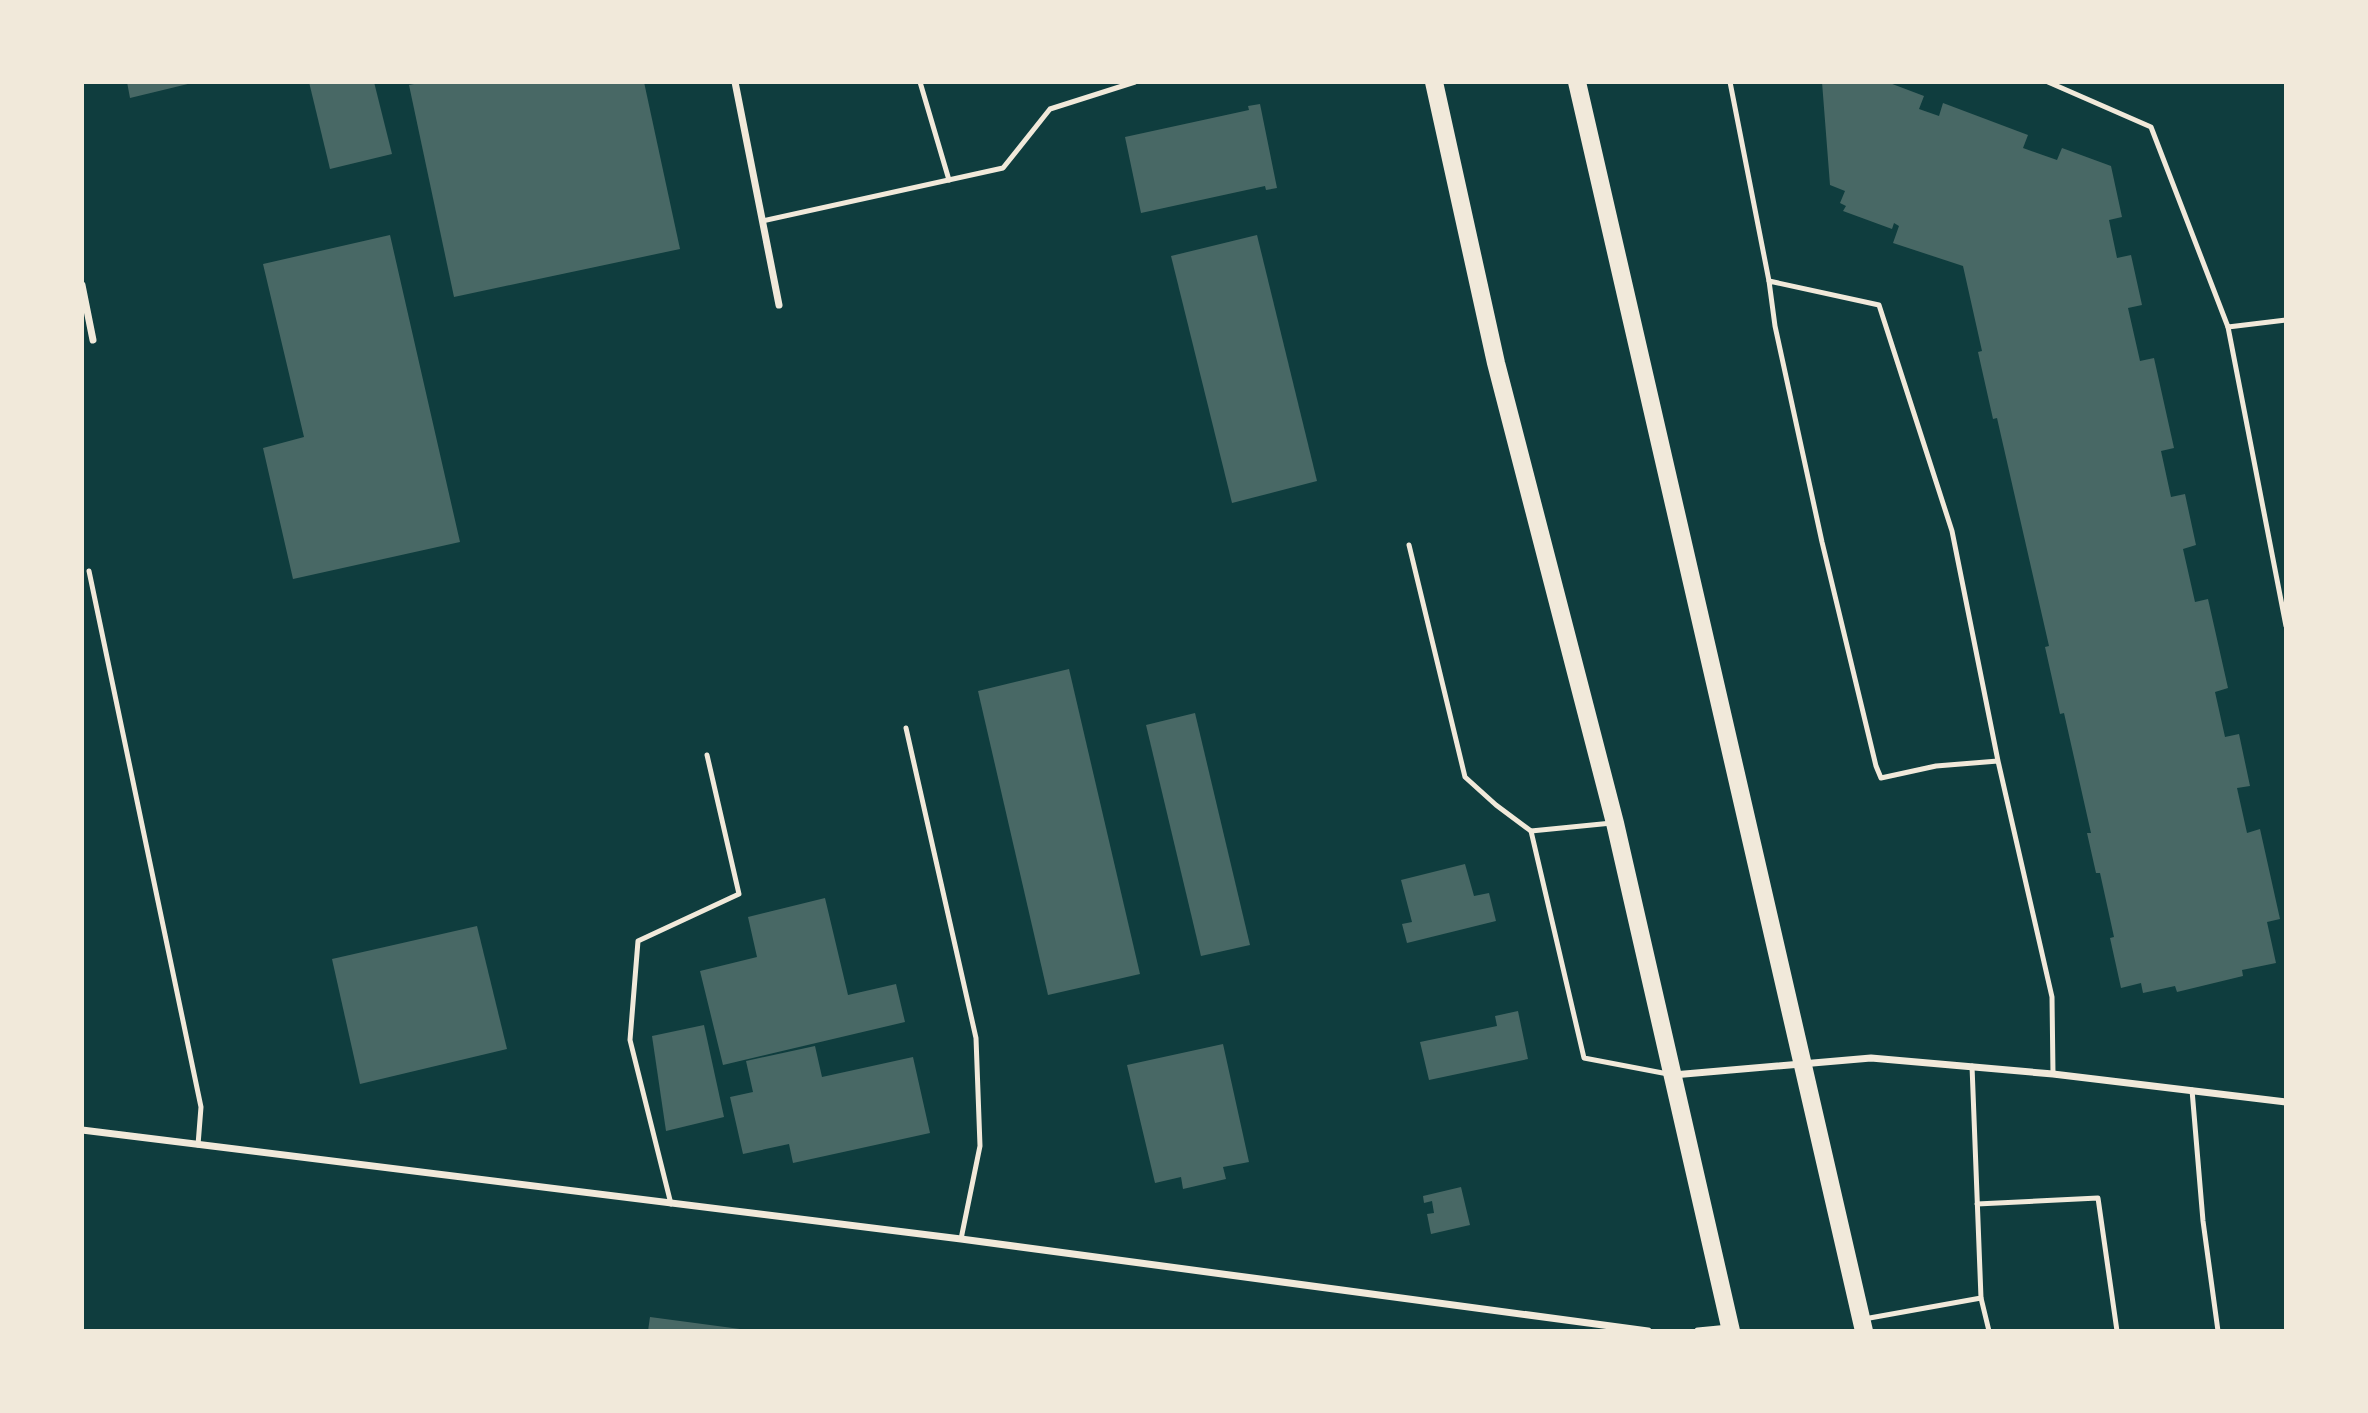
<svg xmlns="http://www.w3.org/2000/svg" width="2368" height="1413" viewBox="0 0 2368 1413" font-family="'Noto Sans',sans-serif">
	<rect width="100%" height="100%" fill="#0f3d3e"/>
	<g fill="#486865">
		<polygon points="127,82 191,82 192,83 130,98"/>
		<polygon points="309,82 374,82 392,154 330,169"/>
		<polygon points="424,82 644,82 680,249 454,297 409,85"/>
		<polygon points="1822,82 1887,82 1924,96 1919,109 1939,116 1943,103 2028,135 2023,148 2057,160 2062,148 2111,166 2122,217 2109,220 2117,258 2131,255 2142,305 2128,308 2140,361 2154,358 2174,448 2161,451 2171,497 2185,494 2196,545 2183,549 2195,602 2208,599 2228,688 2215,692 2225,737 2239,734 2250,786 2237,788 2247,833 2260,829 2280,919 2267,922 2276,963 2242,970 2243,976 2177,992 2175,986 2143,993 2141,983 2121,988 2110,938 2114,937 2100,873 2096,873 2087,833 2091,833 2064,713 2060,714 2045,647 2049,646 1997,418 1993,419 1978,352 1982,351 1963,266 1893,243 1899,226 1894,223 1892,229 1843,211 1846,206 1840,203 1845,191 1830,185"/>
		<polygon points="1260,104 1277,188 1266,190 1265,186 1141,213 1125,137 1249,110 1248,106"/>
		<polygon points="390,235 460,542 293,579 263,448 304,437 263,264"/>
		<polygon points="1257,235 1317,481 1232,503 1171,256"/>
		<polygon points="1069,669 1140,974 1048,995 978,691"/>
		<polygon points="1195,713 1250,945 1201,956 1146,725"/>
		<polygon points="1465,864 1474,896 1489,893 1496,921 1407,943 1402,924 1412,922 1401,880"/>
		<polygon points="825,898 848,995 896,984 905,1022 723,1065 700,971 757,957 748,917"/>
		<polygon points="477,926 507,1049 360,1084 332,959"/>
		<polygon points="1518,1011 1528,1059 1429,1080 1420,1042 1497,1026 1495,1016"/>
		<polygon points="704,1025 724,1117 666,1131 652,1036"/>
		<polygon points="1223,1044 1249,1162 1223,1167 1226,1179 1183,1189 1181,1177 1155,1183 1127,1065"/>
		<polygon points="815,1046 822,1077 913,1057 930,1133 793,1163 789,1144 743,1154 730,1097 753,1092 746,1061"/>
		<polygon points="1461,1187 1470,1225 1431,1234 1427,1214 1434,1213 1432,1201 1424,1203 1423,1196"/>
		<polygon points="650,1317 740,1329 740,1331 648,1331"/>
	</g>
	<g fill="none" stroke-linecap="round" stroke-linejoin="round">
		<g stroke="#f1e9da" stroke-width="5">
			<polyline points="920,82 949,180"/>
			<polyline points="1730,82 1769,281"/>
			<polyline points="2048,82 2151,127 2228,327 2286,320"/>
			<polyline points="762,221 1003,168 1050,109 1135,82"/>
			<polyline points="2228,327 2286,626"/>
			<polyline points="1409,545 1465,777 1496,805 1531,831"/>
			<polyline points="89,571 201,1107 198,1145"/>
			<polyline points="906,728 976,1038 980,1146 961,1239"/>
			<polyline points="1998,761 1952,531 1879,305 1769,281 1775,326 1822,542 1876,766 1881,778 1936,766 1998,761 2052,997 2053,1074"/>
			<polyline points="1612,823 1531,831 1584,1058 1668,1074"/>
			<polyline points="2192,1090 2203,1221 2218,1331"/>
			<polyline points="671,1204 630,1040 638,941 739,894 707,755"/>
			<polyline points="1977,1204 2098,1198 2117,1331"/>
			<polyline points="1981,1298 1989,1331"/>
			<polyline points="1864,1319 1981,1298 1972,1066"/>
		</g>
		<g stroke="#f1e9da" stroke-width="7">
			<polyline points="735,82 779,305"/>
			<polyline points="82,285 93,340"/>
			<polyline points="1673,1075 1871,1058 2053,1074 2286,1102"/>
			<polyline points="82,1130 961,1239 1648,1331"/>
			<polyline points="1698,1331 1729,1328"/>
		</g>
		<g stroke="#f1e9da" stroke-width="18">
			<polyline points="1434,82 1496,363 1615,823 1731,1331"/>
			<polyline points="1577,82 1864,1331"/>
		</g>
	</g>
	<rect width="2368" height="1413" fill="none" stroke="#f1e9da" stroke-width="168"/>
</svg>
